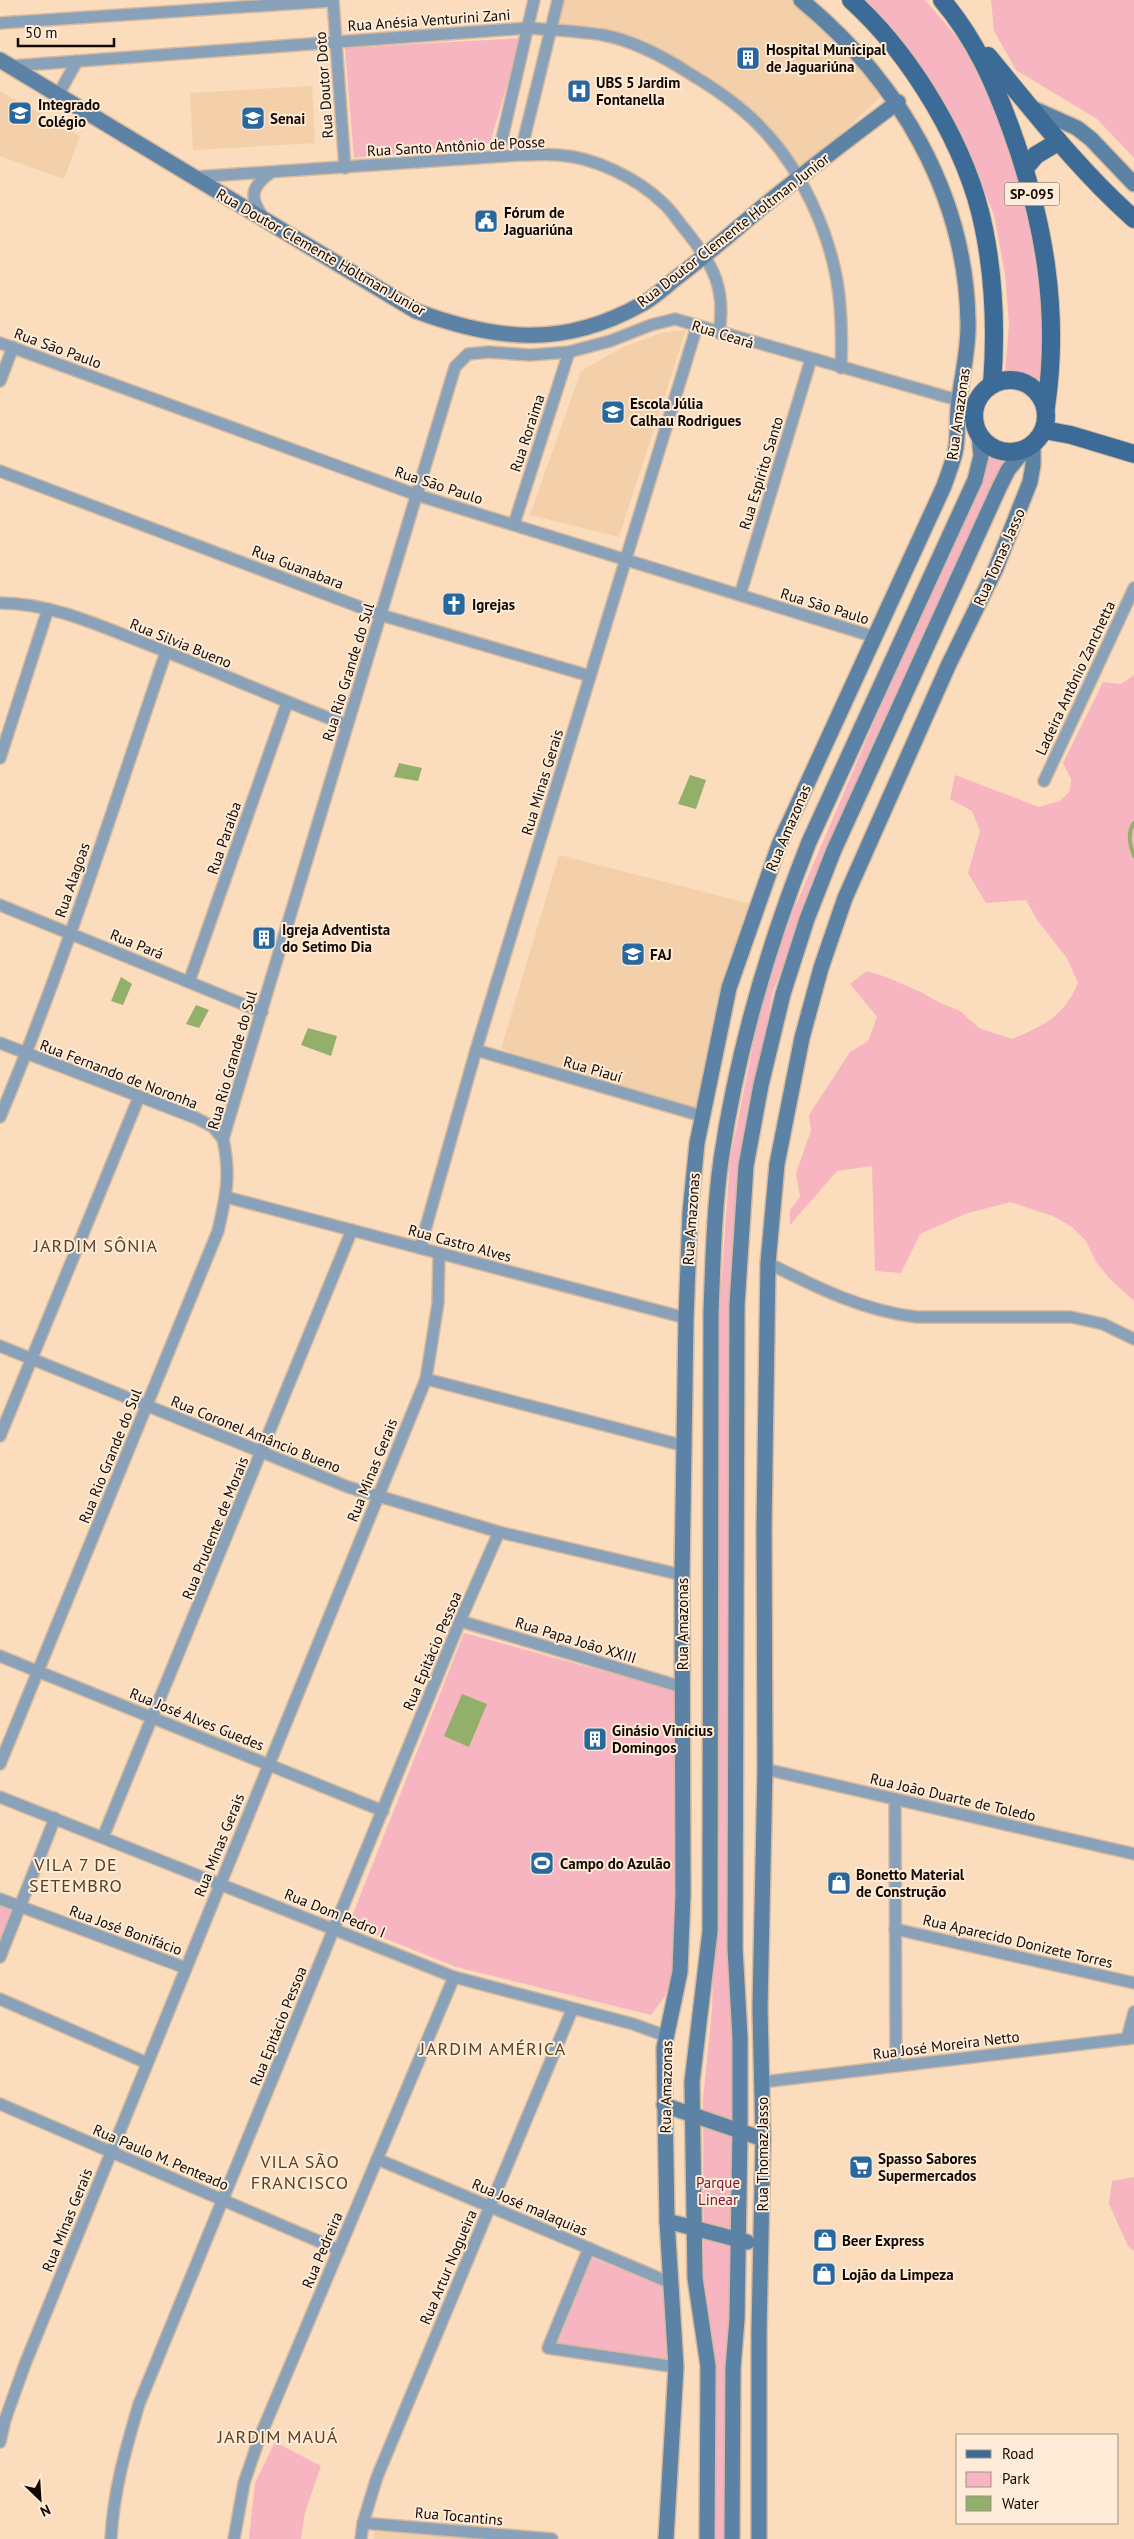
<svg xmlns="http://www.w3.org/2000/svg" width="1134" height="2539" viewBox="0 0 1134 2539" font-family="'PT Sans',sans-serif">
	<rect width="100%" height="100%" fill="#fbdcbc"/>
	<g fill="#f3cfaa">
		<polygon points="560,0 799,0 884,93 798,176 769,132 662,54 553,28"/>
		<polygon points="312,86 315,143 193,150 190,93"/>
		<polygon points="0,91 80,136 64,179 0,156"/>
		<polygon points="686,330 619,537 530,515 581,371 623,347 661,333"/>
		<polygon points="559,855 751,904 701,1114 501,1049"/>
		<polygon points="374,2531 515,2539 374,2539"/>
	</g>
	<g fill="#f6b5c0">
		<polygon points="863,0 925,0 970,52 1012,153 1034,232 1046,300 1044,385 1027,373 1005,372 1009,325 1005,274 994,215 967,147 934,86 893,33"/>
		<polygon points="991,0 1134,0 1134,158 1097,119 1016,70 994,31"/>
		<polygon points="521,38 490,143 354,158 345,48"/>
		<polygon points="989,453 1014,457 877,743 773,991 744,1155 731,2007 733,2138 728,2539 714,2539 704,2301 703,2100 712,2009 719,1809 719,1589 716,1360 730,1160 765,985 792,914"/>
		<path d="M1134,675V1301L1109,1278L1096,1262L1086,1241L1072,1227L1053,1216L1010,1202L965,1214L920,1234L901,1273L875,1271L872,1166L837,1171L790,1225V1210L800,1197L796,1173L811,1131L809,1115L850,1052L868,1041L877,1017L850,984L867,971L886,977L921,992L940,1003L960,1011L979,1028L1012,1039C1044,1026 1064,1016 1078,983L1067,958L1037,920L1026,900L986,903L968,873L980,831L972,811L950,799L955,775L1039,807L1060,801L1070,791L1071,779L1063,763L1103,682L1121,684Z"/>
		<polygon points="464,1633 676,1691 674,1972 665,1996 651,2015 456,1967 349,1924"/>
		<polygon points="0,1905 15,1911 0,1950"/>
		<polygon points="1134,2177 1134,2251 1128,2246 1109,2204 1112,2181"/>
		<polygon points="592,2258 666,2287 669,2361 557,2345"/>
		<polygon points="275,2442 321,2466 305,2512 301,2539 249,2539 255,2483"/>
	</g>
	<g fill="#92b06a">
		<polygon points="399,763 422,768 418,781 394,777"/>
		<polygon points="690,775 706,780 696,809 678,804"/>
		<polygon points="121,977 132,984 123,1005 111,1001"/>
		<polygon points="196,1005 209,1010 199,1028 186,1024"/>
		<polygon points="308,1028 337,1036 331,1056 301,1045"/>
		<polygon points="462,1694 487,1704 469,1747 444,1736"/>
	</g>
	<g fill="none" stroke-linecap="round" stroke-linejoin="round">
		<path stroke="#92b06a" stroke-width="4" d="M1134,823C1127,832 1130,847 1134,856"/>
		<g stroke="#d6ba9e" stroke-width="14">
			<g id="street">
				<polyline points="333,0 345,168"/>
				<polyline points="0,23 333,1"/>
				<path d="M11,66L528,28C553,30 578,31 603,35C635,41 666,58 692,75C719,91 745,109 766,133C802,172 828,230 837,281C842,310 842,339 841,368"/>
				<polyline points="58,95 77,61"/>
				<polyline points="520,155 558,0"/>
				<polyline points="498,156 534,0"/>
				<path d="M194,177L520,155C532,155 545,154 558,155C594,157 637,178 663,203C672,211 679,223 687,232C714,266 726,289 719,333"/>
				<path d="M263,217C249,197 251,187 270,173"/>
				<polyline points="0,343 417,495 875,637"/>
				<polyline points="0,381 13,347"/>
				<polyline points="0,471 381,615 590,676"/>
				<polyline points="514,524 569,352"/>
				<polyline points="740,595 811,359"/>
				<path d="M0,603C48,603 94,623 139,641C209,668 277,699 347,725"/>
				<polyline points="0,758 48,609"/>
				<polyline points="1044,781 1134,588"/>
				<polyline points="0,905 262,1012"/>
				<polyline points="189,982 287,703"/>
				<polyline points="0,1043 196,1118 213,1127 223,1139"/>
				<polyline points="476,1050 702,1116"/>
				<path d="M0,1117C64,965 113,807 166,652"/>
				<polyline points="226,1197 686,1318"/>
				<polyline points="420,1248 476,1050 697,326"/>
				<path d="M768,1263C816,1287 863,1311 917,1317H1071L1103,1324L1134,1339"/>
				<polyline points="0,1346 348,1487 499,1532 682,1575"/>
				<polyline points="426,1379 685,1446"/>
				<polyline points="0,1436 139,1097"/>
				<polyline points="460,1621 682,1687"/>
				<polyline points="0,1656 383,1811"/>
				<path d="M0,1764L218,1231C226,1196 231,1175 223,1139L455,367L468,354L489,352L530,355L569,352L610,341L651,325L675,319L975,405"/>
				<polyline points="765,1769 1134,1854"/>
				<polyline points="0,1797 454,1977 633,2024 666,2036"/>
				<polyline points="895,1799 896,2066"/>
				<polyline points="103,1837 352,1230"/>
				<polyline points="0,1899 186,1968"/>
				<polyline points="895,1929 1134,1983"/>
				<polyline points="0,1957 55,1818"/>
				<polyline points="0,1999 147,2063"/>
				<polyline points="1127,2039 1134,2012"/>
				<polyline points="762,2082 1134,2038"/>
				<polyline points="0,2104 339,2250"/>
				<polyline points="377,2159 671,2283"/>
				<polyline points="589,2248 548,2348 676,2367"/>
				<polyline points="0,2442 5,2420 25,2364 426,1379 438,1303 439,1254"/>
				<polyline points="363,2523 552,2539"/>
				<path d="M111,2539C113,2492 126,2448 139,2404L460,1621L499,1532"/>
				<polyline points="234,2539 244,2483 259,2439 454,1977"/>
				<polyline points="361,2539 363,2523 377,2477 572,2010"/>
			</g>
		</g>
		<g stroke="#d6ba9e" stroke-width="18">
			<g id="secondary">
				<path d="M0,60L416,311C497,341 564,348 642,304C654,298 665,287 675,279C704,257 732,233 760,209C805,172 851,137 898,102"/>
				<polyline points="1030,107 1077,128 1091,139 1134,184"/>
				<polyline points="664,2105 763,2139"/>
				<polyline points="667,2221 747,2242"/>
				<path d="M666,2539L676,2367L667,2221L664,2048L680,1972L683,1894L682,1575L686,1318L690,1213L697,1143L729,988L779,845L944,486C948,475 952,464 955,453C959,436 956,418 959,400C962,374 969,349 968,322C966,193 898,80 801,0"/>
				<path d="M707,2539L708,2366L695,2278L692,2082L710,1931L711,1312C713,1261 714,1210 721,1160C737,1051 768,945 809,842L975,480L981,456L979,435"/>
				<polyline points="732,2539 733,2368 737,2319 740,2131 740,2037 735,1948 737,1305 746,1166 761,1085 783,994 807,919 834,850 999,488 1008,470 1026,448"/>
				<polyline points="759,2539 759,2332 763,2139 760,2008 765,1769 764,1528 768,1263 777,1164 802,1038 821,968 845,898 948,666 996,568 1030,482 1033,465 1033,444"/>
			</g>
		</g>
		<g stroke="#d6ba9e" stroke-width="20">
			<g id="primary">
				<path d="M851,0C912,55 968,148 984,229C994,279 996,334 992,385"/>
				<path d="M942,0C975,39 994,82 1011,129C1044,220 1060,311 1046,407"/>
				<path d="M988,56C1035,113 1079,170 1134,219"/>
				<polyline points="1025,168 1036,155 1058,142"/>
				<circle cx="1010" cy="416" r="36"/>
				<polyline points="1044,430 1071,435 1134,454"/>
			</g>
		</g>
		<use href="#street" stroke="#89a2ba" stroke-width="11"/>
		<use href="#secondary" stroke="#5c82a5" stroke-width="15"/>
		<use href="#primary" stroke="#3b6b96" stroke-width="18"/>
	</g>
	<defs>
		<g id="building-square" transform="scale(1.25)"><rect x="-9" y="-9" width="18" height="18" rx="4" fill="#28689e" stroke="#feecd8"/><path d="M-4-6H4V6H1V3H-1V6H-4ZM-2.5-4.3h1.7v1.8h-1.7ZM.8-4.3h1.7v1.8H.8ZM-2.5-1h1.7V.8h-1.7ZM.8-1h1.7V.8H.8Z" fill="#fff"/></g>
		<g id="hospital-square" transform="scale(1.25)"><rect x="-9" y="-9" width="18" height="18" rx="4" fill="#28689e" stroke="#feecd8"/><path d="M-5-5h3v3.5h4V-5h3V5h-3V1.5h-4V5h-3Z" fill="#fff"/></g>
		<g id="school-square" transform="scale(1.25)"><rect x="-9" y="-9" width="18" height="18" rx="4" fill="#28689e" stroke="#feecd8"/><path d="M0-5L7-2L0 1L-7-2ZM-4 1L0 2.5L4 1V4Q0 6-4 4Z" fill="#fff"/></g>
		<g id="university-square" transform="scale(1.25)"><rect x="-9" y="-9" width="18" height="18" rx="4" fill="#28689e" stroke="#feecd8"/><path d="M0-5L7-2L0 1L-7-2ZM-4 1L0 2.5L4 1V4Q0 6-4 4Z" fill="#fff"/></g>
		<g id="civic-square" transform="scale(1.25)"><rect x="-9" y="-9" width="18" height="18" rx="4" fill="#28689e" stroke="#feecd8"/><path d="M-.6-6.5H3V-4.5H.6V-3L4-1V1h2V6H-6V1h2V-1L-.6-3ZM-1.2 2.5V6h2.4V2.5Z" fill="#fff"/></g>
		<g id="church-square" transform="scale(1.25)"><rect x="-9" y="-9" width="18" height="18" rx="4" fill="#28689e" stroke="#feecd8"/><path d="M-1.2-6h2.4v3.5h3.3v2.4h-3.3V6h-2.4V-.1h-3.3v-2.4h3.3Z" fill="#fff"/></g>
		<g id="stadium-square" transform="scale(1.25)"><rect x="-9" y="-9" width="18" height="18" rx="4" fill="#28689e" stroke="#feecd8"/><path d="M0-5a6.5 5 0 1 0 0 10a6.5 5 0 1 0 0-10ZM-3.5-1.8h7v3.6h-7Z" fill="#fff"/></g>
		<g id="shop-square" transform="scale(1.25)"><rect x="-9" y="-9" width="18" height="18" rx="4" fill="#28689e" stroke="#feecd8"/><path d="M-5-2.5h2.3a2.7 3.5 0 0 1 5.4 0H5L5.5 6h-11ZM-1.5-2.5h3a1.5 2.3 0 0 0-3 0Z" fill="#fff"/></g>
		<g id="supermarket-square" transform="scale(1.25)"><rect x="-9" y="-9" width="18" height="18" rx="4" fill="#28689e" stroke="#feecd8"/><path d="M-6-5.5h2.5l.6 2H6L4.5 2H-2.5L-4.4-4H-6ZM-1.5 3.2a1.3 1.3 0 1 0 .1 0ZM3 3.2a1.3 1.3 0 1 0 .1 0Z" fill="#fff"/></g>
	</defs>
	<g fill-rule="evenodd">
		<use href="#building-square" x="748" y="58"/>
		<use href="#hospital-square" x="579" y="91"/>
		<use href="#school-square" x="20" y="113"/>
		<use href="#university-square" x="253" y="118"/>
		<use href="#civic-square" x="486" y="221"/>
		<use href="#school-square" x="613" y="412"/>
		<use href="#church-square" x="454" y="604"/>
		<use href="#building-square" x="264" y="938"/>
		<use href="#university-square" x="633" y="954"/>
		<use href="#building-square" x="595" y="1739"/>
		<use href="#stadium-square" x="542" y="1863"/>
		<use href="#shop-square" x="839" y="1883"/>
		<use href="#supermarket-square" x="861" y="2167"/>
		<use href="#shop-square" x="825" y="2240"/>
		<use href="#shop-square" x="824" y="2274"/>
	</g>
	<g text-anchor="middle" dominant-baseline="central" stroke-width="4" stroke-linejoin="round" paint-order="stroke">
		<rect fill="#feecd8" stroke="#5a4d42" stroke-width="1" x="1004.5" y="182.5" width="55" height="23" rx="4"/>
		<g font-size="14" font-weight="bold" fill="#130902">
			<text x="1032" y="194">SP-095</text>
		</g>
		<g font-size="15" fill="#130902" stroke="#feecd8">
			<text transform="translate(429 20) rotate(-4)">Rua Anésia Venturini Zani</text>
			<text transform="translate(324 85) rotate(-94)">Rua Doutor Doto</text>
			<text transform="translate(456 146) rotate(-3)">Rua Santo Antônio de Posse</text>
			<text transform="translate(733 230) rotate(-38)">Rua Doutor Clemente Holtman Junior</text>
			<text transform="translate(321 252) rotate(30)">Rua Doutor Clemente Holtman Junior</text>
			<text transform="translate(723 334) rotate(17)">Rua Ceará</text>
			<text transform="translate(58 348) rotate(20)">Rua São Paulo</text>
			<text transform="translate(958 414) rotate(-82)">Rua Amazonas</text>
			<text transform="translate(527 433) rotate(-72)">Rua Roraima</text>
			<text transform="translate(761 473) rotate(-73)">Rua Espírito Santo</text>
			<text transform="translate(439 485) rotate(18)">Rua São Paulo</text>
			<text transform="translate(999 557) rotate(-66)">Rua Tomas Jasso</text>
			<text transform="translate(298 567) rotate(21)">Rua Guanabara</text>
			<text transform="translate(825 606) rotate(17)">Rua São Paulo</text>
			<text transform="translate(181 643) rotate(22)">Rua Silvia Bueno</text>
			<text transform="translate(348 672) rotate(-73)">Rua Rio Grande do Sul</text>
			<text transform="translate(1075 678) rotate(-65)">Ladeira Antônio Zanchetta</text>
			<text transform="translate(542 782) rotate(-73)">Rua Minas Gerais</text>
			<text transform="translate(788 828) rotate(-67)">Rua Amazonas</text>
			<text transform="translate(224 838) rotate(-71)">Rua Paraíba</text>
			<text transform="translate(72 880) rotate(-71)">Rua Alagoas</text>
			<text transform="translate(137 944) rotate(22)">Rua Pará</text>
			<text transform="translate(232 1060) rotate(-74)">Rua Rio Grande do Sul</text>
			<text transform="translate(593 1069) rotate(16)">Rua Piauí</text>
			<text transform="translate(119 1074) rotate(21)">Rua Fernando de Noronha</text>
			<text transform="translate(691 1219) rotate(-86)">Rua Amazonas</text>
			<text transform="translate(460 1243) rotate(15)">Rua Castro Alves</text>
			<text transform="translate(256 1434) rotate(22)">Rua Coronel Amâncio Bueno</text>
			<text transform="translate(110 1456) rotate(-68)">Rua Rio Grande do Sul</text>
			<text transform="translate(372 1470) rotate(-68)">Rua Minas Gerais</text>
			<text transform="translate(215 1528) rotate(-68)">Rua Prudente de Morais</text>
			<text transform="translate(682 1624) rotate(-90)">Rua Amazonas</text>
			<text transform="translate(576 1640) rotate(17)">Rua Papa João XXIII</text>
			<text transform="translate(432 1651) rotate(-67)">Rua Epitácio Pessoa</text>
			<text transform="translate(197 1719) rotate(22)">Rua José Alves Guedes</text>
			<text transform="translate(953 1797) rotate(13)">Rua João Duarte de Toledo</text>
			<text transform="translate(219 1845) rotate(-68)">Rua Minas Gerais</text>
			<text transform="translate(335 1913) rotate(22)">Rua Dom Pedro I</text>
			<text transform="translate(126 1930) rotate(20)">Rua José Bonifácio</text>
			<text transform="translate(1018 1941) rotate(13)">Rua Aparecido Donizete Torres</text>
			<text transform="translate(278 2026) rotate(-68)">Rua Epitácio Pessoa</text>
			<text transform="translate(946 2045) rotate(-7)">Rua José Moreira Netto</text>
			<text transform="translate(666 2087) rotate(-89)">Rua Amazonas</text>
			<text transform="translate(762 2154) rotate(-90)">Rua Thomaz Jasso</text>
			<text transform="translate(161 2157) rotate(23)">Rua Paulo M. Penteado</text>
			<text transform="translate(530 2207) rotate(23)">Rua José malaquias</text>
			<text transform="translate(67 2220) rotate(-68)">Rua Minas Gerais</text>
			<text transform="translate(322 2250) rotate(-67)">Rua Pedreira</text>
			<text transform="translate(448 2267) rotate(-67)">Rua Artur Nogueira</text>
			<text transform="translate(459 2516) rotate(5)">Rua Tocantins</text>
		</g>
		<g font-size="15" font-weight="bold" fill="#130902" stroke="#feecd8" text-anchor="start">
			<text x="766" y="49">Hospital Municipal<tspan x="766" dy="17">de Jaguariúna</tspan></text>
			<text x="596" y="82">UBS 5 Jardim<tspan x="596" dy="17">Fontanella</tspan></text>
			<text x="38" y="104">Integrado<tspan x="38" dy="17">Colégio</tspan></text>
			<text x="270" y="118">Senai</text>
			<text x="504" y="212">Fórum de<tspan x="504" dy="17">Jaguariúna</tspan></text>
			<text x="630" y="403">Escola Júlia<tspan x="630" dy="17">Calhau Rodrigues</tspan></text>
			<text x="472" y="604">Igrejas</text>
			<text x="282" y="929">Igreja Adventista<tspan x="282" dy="17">do Setimo Dia</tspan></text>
			<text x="650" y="954">FAJ</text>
			<text x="612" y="1730">Ginásio Vinícius<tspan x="612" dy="17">Domingos</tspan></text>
			<text x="560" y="1863">Campo do Azulão</text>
			<text x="856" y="1874">Bonetto Material<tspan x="856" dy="17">de Construção</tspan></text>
			<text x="878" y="2158">Spasso Sabores<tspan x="878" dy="17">Supermercados</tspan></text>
			<text x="842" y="2240">Beer Express</text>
			<text x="842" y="2274">Lojão da Limpeza</text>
		</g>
		<g font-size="15" fill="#771635" stroke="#feecd8">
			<text x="718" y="2182">Parque<tspan x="718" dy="17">Linear</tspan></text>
		</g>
		<g font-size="18" letter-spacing="1" fill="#594024" stroke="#feecd8">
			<text x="96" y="1245">JARDIM SÔNIA</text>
			<text x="76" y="1864">VILA 7 DE<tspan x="76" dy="21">SETEMBRO</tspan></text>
			<text x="493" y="2048">JARDIM AMÉRICA</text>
			<text x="300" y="2161">VILA SÃO<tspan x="300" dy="21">FRANCISCO</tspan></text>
			<text x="278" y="2436">JARDIM MAUÁ</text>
		</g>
	</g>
	<rect x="956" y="2434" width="162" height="90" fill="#feecd8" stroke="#a09182"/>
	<rect x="966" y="2450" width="25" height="8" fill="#3b6b96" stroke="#a09182"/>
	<text x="1002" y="2459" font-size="15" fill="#130902">Road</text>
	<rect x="966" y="2472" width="25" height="15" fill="#f6b5c0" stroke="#a09182"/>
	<text x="1002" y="2484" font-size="15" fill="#130902">Park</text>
	<rect x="966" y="2496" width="25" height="15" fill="#92b06a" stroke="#a09182"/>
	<text x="1002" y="2509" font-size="15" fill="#130902">Water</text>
	<g transform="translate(40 2499) rotate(155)" stroke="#feecd8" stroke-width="4" paint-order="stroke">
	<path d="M0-4L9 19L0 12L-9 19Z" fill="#130902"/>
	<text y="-8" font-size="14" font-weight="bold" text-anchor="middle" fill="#130902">N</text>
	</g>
	<path d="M18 38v8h96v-8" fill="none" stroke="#130902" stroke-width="2.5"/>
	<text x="25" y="38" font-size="15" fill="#130902" stroke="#feecd8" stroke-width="4" paint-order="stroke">50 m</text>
</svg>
